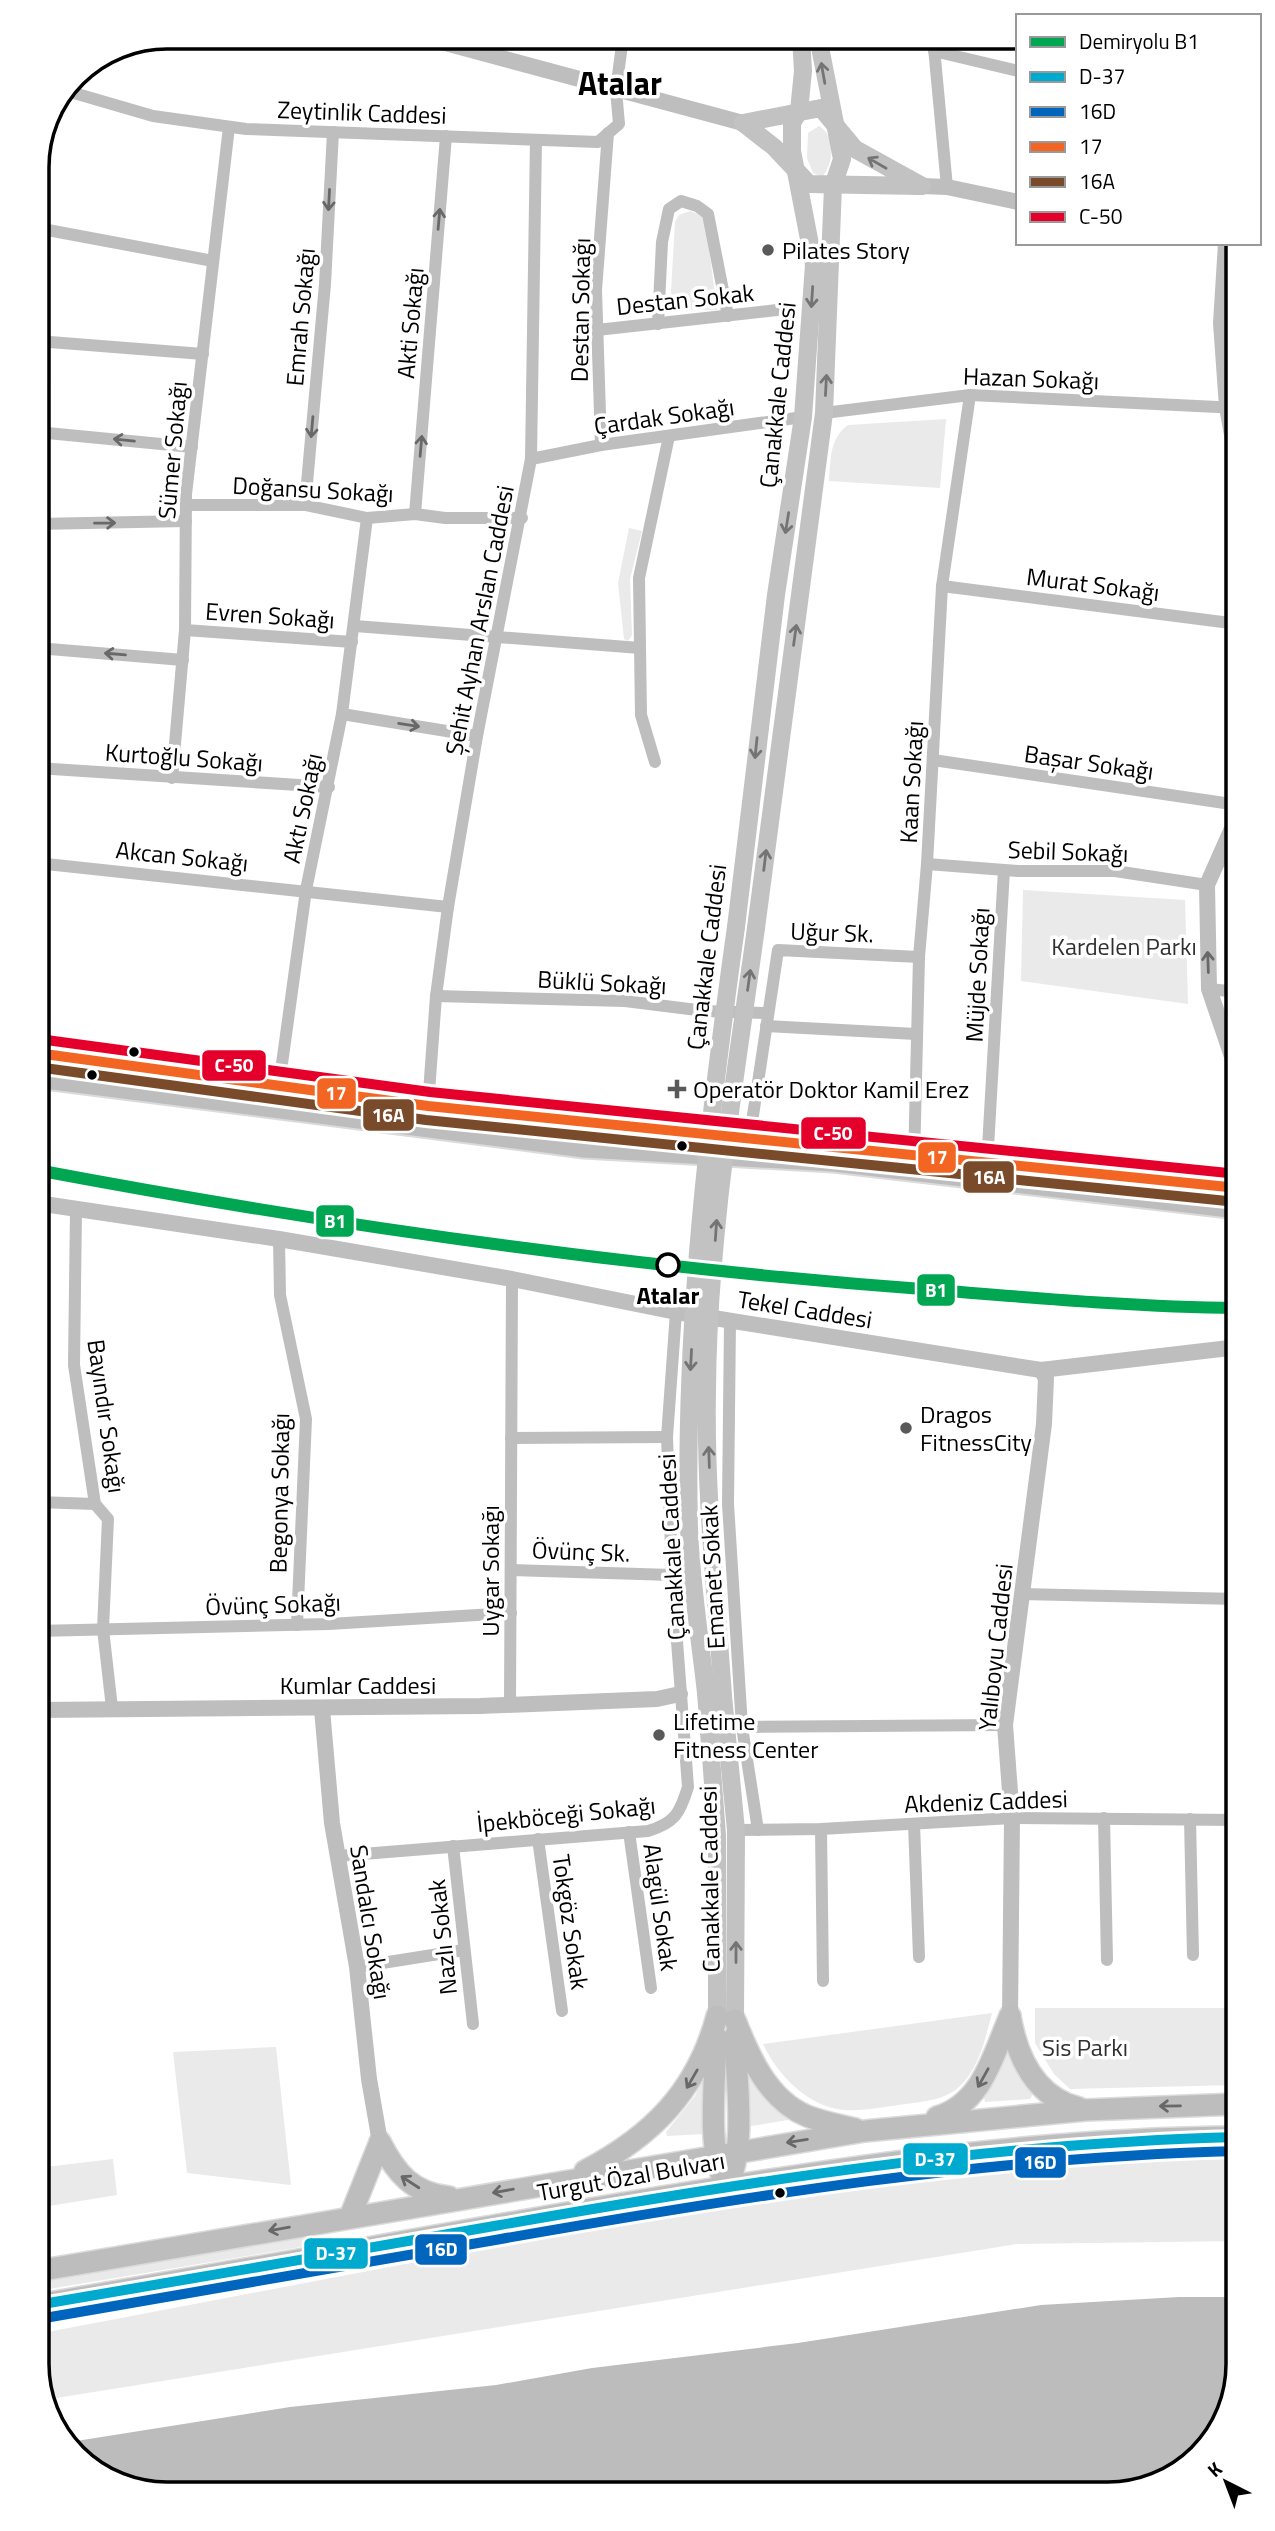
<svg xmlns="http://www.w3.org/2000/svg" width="1275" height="2531" viewBox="0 0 1275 2531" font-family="'Titillium Web',sans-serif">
	<rect width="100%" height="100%" fill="#fff"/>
	<g fill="#eaeaea">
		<path d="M819,126C836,136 834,163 822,177L813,173L807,158L808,133Z"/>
		<polygon points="690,211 705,217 717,310 670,309 675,222 679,215"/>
		<path d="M946,419L940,488L829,481C831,459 829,439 848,425Z"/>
		<polygon points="629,528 642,531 630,579 632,635 628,641 624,639 618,583"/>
		<polygon points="1023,890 1185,900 1188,1004 1021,981"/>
		<polygon points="1035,2008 1238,2008 1238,2085 1070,2089 1054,2074 1035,2043"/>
		<path d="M992,2013C985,2038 980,2067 960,2086C946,2100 925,2101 906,2104C885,2106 858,2113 837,2109C803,2102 777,2073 763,2044Z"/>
		<polygon points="276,2047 291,2185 187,2173 173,2052"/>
		<polygon points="1008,2052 1033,2094 1030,2099 985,2102 984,2097 990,2089 1004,2053"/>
		<polygon points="749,2074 794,2119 751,2126"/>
		<polygon points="705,2075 705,2134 667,2136 666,2132 695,2096"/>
		<polygon points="1238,2157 1238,2241 1017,2244 44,2400 37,2364 37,2334 814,2186 1016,2162"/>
		<polygon points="113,2159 117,2195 37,2208 37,2168"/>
		<polygon points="311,2235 312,2244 295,2248 37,2291 37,2283"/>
	</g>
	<polygon fill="#bcbcbc" points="1179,2297 1238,2297 1238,2365 1216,2437 1158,2485 1108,2494 159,2494 94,2472 70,2442 290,2407 496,2385 592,2368 798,2343 1041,2305"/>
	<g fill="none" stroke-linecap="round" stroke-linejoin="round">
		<g stroke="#dbdbdb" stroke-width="23">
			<g id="primary">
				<polyline points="37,1053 428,1106 666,1132 791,1141 987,1165 1238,1188"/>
				<polyline points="37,1078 584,1148 833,1162 1238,1209"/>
			</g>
		</g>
		<g stroke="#dbdbdb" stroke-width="24">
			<g id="trunk">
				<path d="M1010,2016C1017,2057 1035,2097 1079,2108"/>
				<path d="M735,2020C749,2056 768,2100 807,2116C822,2122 839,2125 855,2129"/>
				<path d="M716,2037C716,2076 705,2154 727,2186"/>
				<path d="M937,2117C983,2103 993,2055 1010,2016"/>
				<path d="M380,2142C396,2173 412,2193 449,2197"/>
				<path d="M585,2171C652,2136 697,2091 717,2016"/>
				<path d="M727,2186C747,2148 736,2079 735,2036"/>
				<polyline points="350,2217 380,2142"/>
				<polyline points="37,2271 865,2131 1086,2110 1238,2104"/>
				<path d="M37,2305C221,2274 406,2241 590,2209C805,2173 1020,2138 1238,2137"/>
			</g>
		</g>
		<g stroke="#bebebe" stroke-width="12">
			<polyline points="933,37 947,187"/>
			<polyline points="934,51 1018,71"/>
			<polyline points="67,91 153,116 246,129 598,142 619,124 616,90 623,37"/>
			<polyline points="37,228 213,261"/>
			<polyline points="658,324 662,242 669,209 681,201 697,206 708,214 728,316"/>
			<polyline points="597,330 777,310"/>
			<polyline points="37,341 203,354"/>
			<polyline points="824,413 970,395 1238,408"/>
			<polyline points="37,432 192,447"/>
			<polyline points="601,445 596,290 608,133"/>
			<polyline points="531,459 601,445 803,417"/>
			<polyline points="186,505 305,505 367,518 415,514 445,518 522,518"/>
			<polyline points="305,505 325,284 333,132"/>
			<polyline points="415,514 446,136"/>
			<polyline points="37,524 186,521"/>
			<polyline points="942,586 1238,624"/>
			<polyline points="355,626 640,648"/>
			<polyline points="185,630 352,642"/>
			<polyline points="37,648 183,660"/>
			<polyline points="342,714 477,736"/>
			<polyline points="933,760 1238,805"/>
			<polyline points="655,762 641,715 639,578 669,436"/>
			<polyline points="37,768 329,787"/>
			<polyline points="172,778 185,630 186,494 229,127"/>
			<polyline points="37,863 448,907"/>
			<polyline points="927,864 1018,871 1115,871 1207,885"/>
			<polyline points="1209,989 1238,992"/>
			<polyline points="436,996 625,1001 705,1011 766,1013"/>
			<polyline points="766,1026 916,1034"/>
			<polyline points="428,1106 436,996 448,907 477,736 531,459 536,140"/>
			<polyline points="276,1107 306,890 342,714 367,518"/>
			<polyline points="749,1142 778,950 919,957"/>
			<polyline points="914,1162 919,957 927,864 942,586 970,395"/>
			<polyline points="987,1165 1004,870"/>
			<polyline points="76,1210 74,1365 95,1504 108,1519 103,1629 112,1708"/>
			<polyline points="279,1239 280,1295 306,1419 297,1625"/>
			<polyline points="730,1321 728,1504 742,1727 758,1830"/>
			<polyline points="511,1438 667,1437"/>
			<polyline points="37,1502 95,1504"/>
			<polyline points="511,1570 672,1575"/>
			<polyline points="1021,1594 1238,1599"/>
			<polyline points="37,1631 329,1624 511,1613"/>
			<polyline points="510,1705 512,1279"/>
			<polyline points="737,1727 1005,1725"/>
			<polyline points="1104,1818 1107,1960"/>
			<polyline points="1190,1819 1193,1955"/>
			<polyline points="914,1824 919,1957"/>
			<polyline points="821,1829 823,1981"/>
			<polyline points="736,1830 821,1829 1012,1818 1238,1820"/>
			<polyline points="629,1832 651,1988"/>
			<polyline points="538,1839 562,2011"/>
			<polyline points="453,1846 473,2024"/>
			<path d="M338,1856L648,1831C675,1823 680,1813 688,1787L672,1575L667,1437L676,1312"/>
			<polyline points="357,1967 464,1950"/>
		</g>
		<g stroke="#bebebe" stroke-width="16">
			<polyline points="423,37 743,123"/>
			<polyline points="922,186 947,187 1018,202"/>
			<polyline points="1226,243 1221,323 1227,407 1238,468"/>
			<polyline points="1238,1074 1209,989 1207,885 1238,815"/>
			<polyline points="37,1203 279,1239 512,1279 676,1312 1041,1370 1238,1347"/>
			<polyline points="322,1709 332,1823 357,1967 369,2079 380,2142"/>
			<polyline points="37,1710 480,1706 657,1699 680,1694"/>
			<polyline points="1010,2016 1012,1818 1005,1725 1044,1424 1046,1378 1041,1370"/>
		</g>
		<g stroke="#c2c2c2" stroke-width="18">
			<polyline points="743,123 821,108 855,149 922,186"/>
			<polyline points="743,123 774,147 809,184 919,186"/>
			<polyline points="736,927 776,595 803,417 814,265 792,151 792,123 799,111 803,71 801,37"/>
			<polyline points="756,928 824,413 833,186 842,159 818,37"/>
			<polyline points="706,1693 717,1835 717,2016"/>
			<polyline points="723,1696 736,1830 735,2020"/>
		</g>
		<use href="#primary" stroke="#bdbdbd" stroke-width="19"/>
		<use href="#trunk" stroke="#bdbdbd" stroke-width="21"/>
		<g stroke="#c2c2c2" stroke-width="18">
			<path d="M706,1693C700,1638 691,1583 689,1529C684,1327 708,1127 736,927"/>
			<path d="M723,1696C716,1595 705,1492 707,1390C708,1235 735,1081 756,928"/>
		</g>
		<g stroke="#fff" stroke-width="16">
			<path id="bus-1" d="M37,2305C191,2279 346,2252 500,2225C745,2182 989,2143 1238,2137"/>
		</g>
		<g stroke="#fff" stroke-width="16">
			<path id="bus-2" d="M39,2319C193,2293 347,2266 501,2239C746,2196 990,2157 1238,2151"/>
		</g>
		<g stroke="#fff" stroke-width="16">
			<polyline id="bus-3" points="37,1053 428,1106 1238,1188"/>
		</g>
		<g stroke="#fff" stroke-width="16">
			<polyline id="bus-4" points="37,1067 426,1120 1237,1202"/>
		</g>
		<g stroke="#fff" stroke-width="16">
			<polyline id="bus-5" points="39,1039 430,1092 1238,1174"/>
		</g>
		<use href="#bus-1" stroke="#00a9ce" stroke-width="10"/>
		<use href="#bus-2" stroke="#0065bd" stroke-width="10"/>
		<use href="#bus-3" stroke="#f26522" stroke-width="10"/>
		<use href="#bus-4" stroke="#7a4b2a" stroke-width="10"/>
		<use href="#bus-5" stroke="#e4002b" stroke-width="10"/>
		<g stroke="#fff" stroke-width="18">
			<path id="rail-1" d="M37,1170C334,1226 633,1268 935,1290C1036,1298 1137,1307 1238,1308"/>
		</g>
		<use href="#rail-1" stroke="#00a651" stroke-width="12"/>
	</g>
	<defs><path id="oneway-shaft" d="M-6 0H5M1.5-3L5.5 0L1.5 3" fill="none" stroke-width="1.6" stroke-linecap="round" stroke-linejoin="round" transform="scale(1.75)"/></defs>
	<g stroke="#747474">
		<use href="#oneway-shaft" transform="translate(823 73) rotate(-100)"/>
		<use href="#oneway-shaft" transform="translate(877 163) rotate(-150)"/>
		<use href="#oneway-shaft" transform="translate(812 297) rotate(94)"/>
		<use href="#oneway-shaft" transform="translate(826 385) rotate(-87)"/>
		<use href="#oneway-shaft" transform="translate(787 523) rotate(99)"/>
		<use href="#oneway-shaft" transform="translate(795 635) rotate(-82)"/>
		<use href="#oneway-shaft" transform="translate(756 748) rotate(96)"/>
		<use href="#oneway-shaft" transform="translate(765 860) rotate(-83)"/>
		<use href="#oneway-shaft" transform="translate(749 980) rotate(-82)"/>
		<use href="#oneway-shaft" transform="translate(716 1230) rotate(-86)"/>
		<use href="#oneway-shaft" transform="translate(691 1360) rotate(93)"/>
		<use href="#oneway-shaft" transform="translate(709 1457) rotate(-92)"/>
		<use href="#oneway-shaft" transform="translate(736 1952) rotate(-90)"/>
	</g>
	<g stroke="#686868">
		<use href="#oneway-shaft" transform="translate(329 200) rotate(93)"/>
		<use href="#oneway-shaft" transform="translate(439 219) rotate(-85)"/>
		<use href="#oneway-shaft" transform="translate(312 427) rotate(95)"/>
		<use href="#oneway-shaft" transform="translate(124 440) rotate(-174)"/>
		<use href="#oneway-shaft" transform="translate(421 446) rotate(-85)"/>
		<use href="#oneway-shaft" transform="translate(105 523) rotate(-1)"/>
		<use href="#oneway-shaft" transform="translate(115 654) rotate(-175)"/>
		<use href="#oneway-shaft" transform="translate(409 725) rotate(9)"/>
		<use href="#oneway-shaft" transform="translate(1208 962) rotate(-92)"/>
		<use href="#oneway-shaft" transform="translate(983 2078) rotate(119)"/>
		<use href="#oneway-shaft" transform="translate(692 2079) rotate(120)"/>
		<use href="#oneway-shaft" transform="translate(1170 2106) rotate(179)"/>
		<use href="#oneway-shaft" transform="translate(797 2141) rotate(171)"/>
		<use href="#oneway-shaft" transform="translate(410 2182) rotate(-147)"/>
		<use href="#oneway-shaft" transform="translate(503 2191) rotate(170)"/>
		<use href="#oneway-shaft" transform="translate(279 2229) rotate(170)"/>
	</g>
	<g fill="#595959" stroke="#fff" stroke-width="2.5">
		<circle cx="768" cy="250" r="7"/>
		<path d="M673.5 1078.5h7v7h7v7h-7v7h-7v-7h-7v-7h7z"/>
		<circle cx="906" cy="1428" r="7"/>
		<circle cx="659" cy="1735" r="7"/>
	</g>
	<g fill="#000" stroke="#fff" stroke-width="2.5">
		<circle cx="134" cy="1052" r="6"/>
		<circle cx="92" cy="1075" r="6"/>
		<circle cx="682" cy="1146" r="6"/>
		<circle cx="780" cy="2193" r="6"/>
	</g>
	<circle fill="#fff" stroke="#000" stroke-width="3.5" cx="668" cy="1265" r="11"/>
	<g text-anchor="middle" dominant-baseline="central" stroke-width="7" stroke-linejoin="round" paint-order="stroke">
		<g font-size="24" fill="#000" stroke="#fff">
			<text transform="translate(362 112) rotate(2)">Zeytinlik Caddesi</text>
			<text transform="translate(685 299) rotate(-6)">Destan Sokak</text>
			<text transform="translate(580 310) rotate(-89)">Destan Sokağı</text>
			<text transform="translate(300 317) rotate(-85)">Emrah Sokağı</text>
			<text transform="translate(410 323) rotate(-85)">Akti Sokağı</text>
			<text transform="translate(1031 378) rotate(2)">Hazan Sokağı</text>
			<text transform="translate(777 395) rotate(-84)">Çanakkale Caddesi</text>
			<text transform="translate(664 416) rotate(-8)">Çardak Sokağı</text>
			<text transform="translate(172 450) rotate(-85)">Sümer Sokağı</text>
			<text transform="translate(313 489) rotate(3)">Doğansu Sokağı</text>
			<text transform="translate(1093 584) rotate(7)">Murat Sokağı</text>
			<text transform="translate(270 615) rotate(4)">Evren Sokağı</text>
			<text transform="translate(479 620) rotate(-79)">Şehit Ayhan Arslan Caddesi</text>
			<text transform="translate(184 757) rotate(4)">Kurtoğlu Sokağı</text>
			<text transform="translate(1089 762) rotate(8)">Başar Sokağı</text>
			<text transform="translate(911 782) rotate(-87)">Kaan Sokağı</text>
			<text transform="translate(302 808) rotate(-78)">Aktı Sokağı</text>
			<text transform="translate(1068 851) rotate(2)">Sebil Sokağı</text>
			<text transform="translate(182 856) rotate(6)">Akcan Sokağı</text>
			<text transform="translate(832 932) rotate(2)">Uğur Sk.</text>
			<text transform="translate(706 957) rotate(-83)">Çanakkale Caddesi</text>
			<text transform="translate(977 975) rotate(-87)">Müjde Sokağı</text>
			<text transform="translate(602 982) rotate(3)">Büklü Sokağı</text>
			<text transform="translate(805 1309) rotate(9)">Tekel Caddesi</text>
			<text transform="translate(107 1416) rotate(82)">Bayındır Sokağı</text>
			<text transform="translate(279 1493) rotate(-89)">Begonya Sokağı</text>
			<text transform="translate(671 1547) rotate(-93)">Çanakkale Caddesi</text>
			<text transform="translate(581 1551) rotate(2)">Övünç Sk.</text>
			<text transform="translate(490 1571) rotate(-90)">Uygar Sokağı</text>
			<text transform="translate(712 1577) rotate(-93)">Emanet Sokak</text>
			<text transform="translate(273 1604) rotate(-2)">Övünç Sokağı</text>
			<text transform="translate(995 1647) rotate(-84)">Yalıboyu Caddesi</text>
			<text x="358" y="1685">Kumlar Caddesi</text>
			<text transform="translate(986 1801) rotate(-2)">Akdeniz Caddesi</text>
			<text transform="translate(566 1814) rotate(-6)">İpekböceği Sokağı</text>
			<text transform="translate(709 1879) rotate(-91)">Canakkale Caddesi</text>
			<text transform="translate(661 1907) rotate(82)">Alagül Sokak</text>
			<text transform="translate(371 1922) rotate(81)">Sandalcı Sokağı</text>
			<text transform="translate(571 1922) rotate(82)">Tokgöz Sokak</text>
			<text transform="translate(442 1937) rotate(-96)">Nazlı Sokak</text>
			<text transform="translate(631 2176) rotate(-10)">Turgut Özal Bulvarı</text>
		</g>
		<g font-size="24" fill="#000" stroke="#fff" text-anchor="start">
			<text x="782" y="250">Pilates Story</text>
			<text x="693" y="1089">Operatör Doktor Kamil Erez</text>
			<text x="920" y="1414">Dragos<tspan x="920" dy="28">FitnessCity</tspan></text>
			<text x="673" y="1721">Lifetime<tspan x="673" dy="28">Fitness Center</tspan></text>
		</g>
		<g font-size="24" fill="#303030" stroke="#fff">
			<text x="1124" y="946">Kardelen Parkı</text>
			<text x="1085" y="2047">Sis Parkı</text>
		</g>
		<g font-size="24" font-weight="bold" fill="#000" stroke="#fff">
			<text x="668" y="1295">Atalar</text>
		</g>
		<g font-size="32" font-weight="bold" fill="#000" stroke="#fff">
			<text x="620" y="83">Atalar</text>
		</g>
	</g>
	<path d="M0 0H1275V2531H0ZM167 49H1108A118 118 0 0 1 1226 167V2364A118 118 0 0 1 1108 2482H167A118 118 0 0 1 49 2364V167A118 118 0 0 1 167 49Z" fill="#fff" fill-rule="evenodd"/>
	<path fill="none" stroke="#000" stroke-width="3.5" d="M167 49H1108A118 118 0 0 1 1226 167V2364A118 118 0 0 1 1108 2482H167A118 118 0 0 1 49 2364V167A118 118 0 0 1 167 49Z"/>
	<g stroke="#fff" stroke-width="2.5">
		<rect x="201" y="1049" width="66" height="33" rx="7" fill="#e4002b"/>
		<rect x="316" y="1077" width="41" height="33" rx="7" fill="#f26522"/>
		<rect x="362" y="1098" width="53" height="34" rx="7" fill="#7a4b2a"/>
		<rect x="800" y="1116" width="67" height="34" rx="7" fill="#e4002b"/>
		<rect x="917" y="1141" width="40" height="33" rx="7" fill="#f26522"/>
		<rect x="962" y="1160" width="53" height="34" rx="7" fill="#7a4b2a"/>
		<rect x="315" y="1204" width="40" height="34" rx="7" fill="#00a651"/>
		<rect x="916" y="1273" width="40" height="34" rx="7" fill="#00a651"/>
		<rect x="902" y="2142" width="67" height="34" rx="7" fill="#00a9ce"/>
		<rect x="1014" y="2146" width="53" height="33" rx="7" fill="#0065bd"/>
		<rect x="414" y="2233" width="54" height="33" rx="7" fill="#0065bd"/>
		<rect x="303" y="2237" width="66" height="33" rx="7" fill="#00a9ce"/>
	</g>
	<g font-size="19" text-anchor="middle" font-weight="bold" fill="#fff">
		<text x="234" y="1072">C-50</text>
		<text x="336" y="1100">17</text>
		<text x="388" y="1122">16A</text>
		<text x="833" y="1140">C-50</text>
		<text x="937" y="1164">17</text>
		<text x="989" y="1184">16A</text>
		<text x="335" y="1228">B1</text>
		<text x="936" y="1297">B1</text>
		<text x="935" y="2166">D-37</text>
		<text x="1040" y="2169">16D</text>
		<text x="441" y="2256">16D</text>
		<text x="336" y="2260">D-37</text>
	</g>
	<rect x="1016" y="14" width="245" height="231" fill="#ffffff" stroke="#999999" stroke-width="2"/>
	<rect x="1030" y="37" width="35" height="10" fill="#00a651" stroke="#999999" stroke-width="2"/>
	<text x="1079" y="49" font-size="21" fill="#000000">Demiryolu B1</text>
	<rect x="1030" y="72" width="35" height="10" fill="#00a9ce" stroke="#999999" stroke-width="2"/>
	<text x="1079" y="84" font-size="21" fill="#000000">D-37</text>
	<rect x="1030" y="107" width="35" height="10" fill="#0065bd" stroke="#999999" stroke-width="2"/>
	<text x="1079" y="119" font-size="21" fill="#000000">16D</text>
	<rect x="1030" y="142" width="35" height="10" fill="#f26522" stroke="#999999" stroke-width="2"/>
	<text x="1079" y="154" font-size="21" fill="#000000">17</text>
	<rect x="1030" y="177" width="35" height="10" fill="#7a4b2a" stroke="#999999" stroke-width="2"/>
	<text x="1079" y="189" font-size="21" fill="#000000">16A</text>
	<rect x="1030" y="212" width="35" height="10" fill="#e4002b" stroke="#999999" stroke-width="2"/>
	<text x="1079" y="224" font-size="21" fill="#000000">C-50</text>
	<g transform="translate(1226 2482) rotate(318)" stroke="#ffffff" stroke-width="5" paint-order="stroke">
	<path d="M0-5L12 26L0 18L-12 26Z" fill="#000000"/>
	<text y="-10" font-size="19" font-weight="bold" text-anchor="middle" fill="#000000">K</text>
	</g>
</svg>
